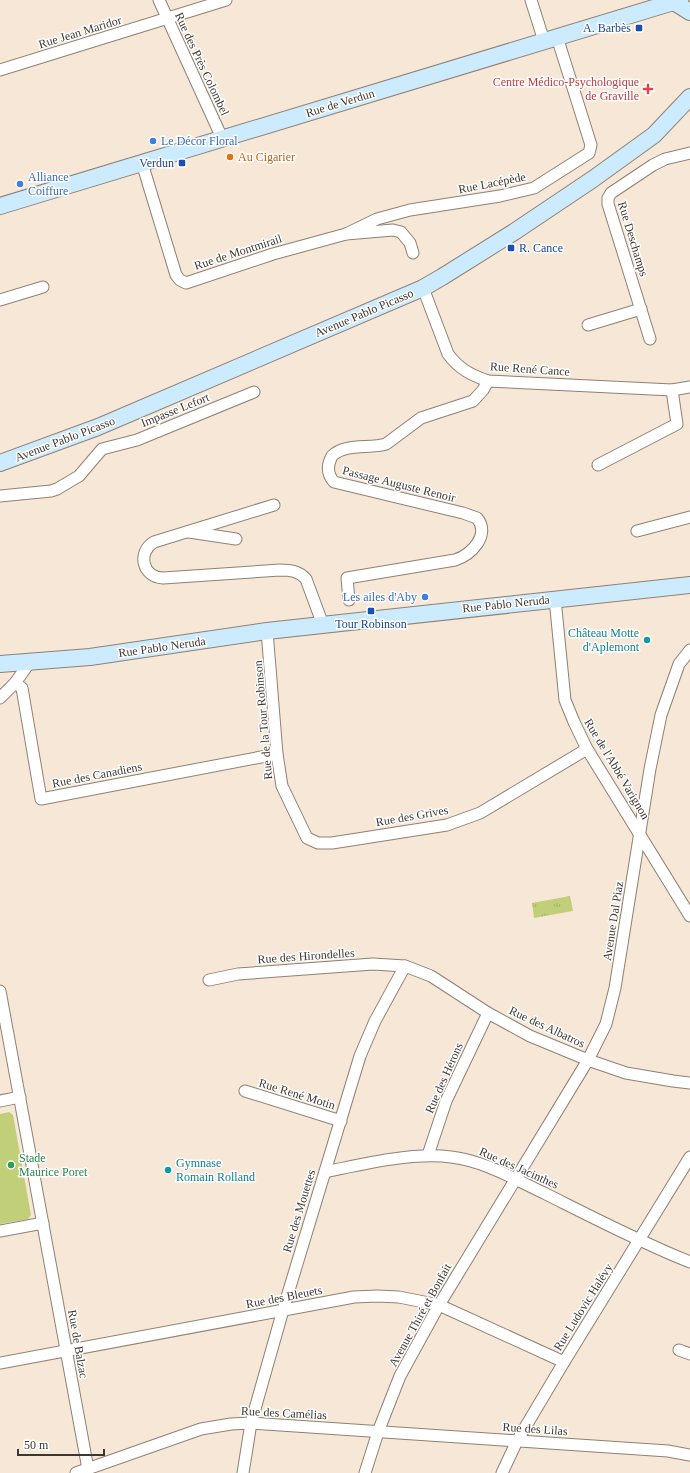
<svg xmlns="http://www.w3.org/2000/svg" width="690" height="1473" viewBox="0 0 690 1473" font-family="Georgia,serif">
	<defs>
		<pattern id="grass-tufts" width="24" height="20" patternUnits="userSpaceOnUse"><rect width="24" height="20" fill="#c2cf79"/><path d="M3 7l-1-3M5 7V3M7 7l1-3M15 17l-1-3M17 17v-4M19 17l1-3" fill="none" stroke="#a8b269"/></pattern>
	</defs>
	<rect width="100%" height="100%" fill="#f7e7d7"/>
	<polygon fill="url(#grass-tufts)" points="570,896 573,911 534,918 532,903"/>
	<polygon fill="#c2cf79" points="9,1112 13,1115 31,1215 28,1219 0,1224 0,1114"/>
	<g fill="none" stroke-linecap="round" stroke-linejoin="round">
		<g stroke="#8f8173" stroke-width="13">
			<g id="street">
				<polyline points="159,0 222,138"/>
				<polyline points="531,0 544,41"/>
				<polyline points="0,70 226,0"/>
				<polyline points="142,163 176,275 180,280 186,283 273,254 346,234 393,230 401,232 410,243 413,253"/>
				<polyline points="346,234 377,219 410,210 500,196 534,188 589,153 591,145 557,37"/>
				<path d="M423,288L448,354C459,369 471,375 488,381L672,390L690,387"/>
				<polyline points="0,300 43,287"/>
				<polyline points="588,325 641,309"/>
				<polyline points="650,339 608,204 608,198 611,193 653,165 665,159 690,153"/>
				<polyline points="598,465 677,424 672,390"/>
				<polyline points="0,496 51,491 57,489 79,476 102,449 137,440 254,392"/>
				<path d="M274,505L154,542C137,552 142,577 163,578L280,570C290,570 299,571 306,579L323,625"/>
				<polyline points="637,531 690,517"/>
				<polyline points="189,532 236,539"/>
				<polyline points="555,599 565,700 574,722 587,749 690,916"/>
				<path d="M349,600L347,578L455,560C471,555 491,535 477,518L463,513L334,482C327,474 327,465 332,456C345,443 369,449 386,444L421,418L473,401L483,390L488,381"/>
				<polyline points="267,631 277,754 282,786 307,838 318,843 332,843 447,825 480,813 587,749"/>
				<polyline points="15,683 22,688 41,799 277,754"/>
				<polyline points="0,698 15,683 30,662"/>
				<polyline points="209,980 238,974 373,964 405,966 431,976 488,1013 530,1036 588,1060 626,1073 673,1081 690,1083"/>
				<polyline points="0,991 88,1469"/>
				<polyline points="245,1091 341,1121"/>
				<polyline points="0,1101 20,1097"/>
				<polyline points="428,1155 446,1101 488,1013"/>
				<path d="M325,1172C362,1164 414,1152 451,1157C485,1161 514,1179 544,1193C592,1217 640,1242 690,1262"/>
				<polyline points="0,1231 43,1223"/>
				<polyline points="679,1350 690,1354"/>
				<polyline points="0,1363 354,1297 377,1296 399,1297 439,1305 564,1362"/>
				<polyline points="76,1473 201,1429 231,1424 251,1423 668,1451 690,1455"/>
				<polyline points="243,1473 251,1423 283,1310 360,1056 375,1021 405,966"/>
				<polyline points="365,1473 378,1432 400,1376 439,1305 588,1060 606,1024 615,988 650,769 661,715 679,664 690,650"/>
				<polyline points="502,1473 517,1441 564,1362 690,1157"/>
			</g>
		</g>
		<g stroke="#8f8173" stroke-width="18">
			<g id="secondary">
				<polyline points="674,2 690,12"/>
				<polyline points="0,206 680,0"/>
				<polyline points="0,463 98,427 423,288 442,277 514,232 593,179 654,135 690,97"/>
				<polyline points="0,664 90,657 267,631 690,585"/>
			</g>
		</g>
		<use href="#street" stroke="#fff" stroke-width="11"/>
		<use href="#secondary" stroke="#ccebfe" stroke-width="16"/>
	</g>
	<g fill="#1a4fb4" stroke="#fff" stroke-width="1.5">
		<rect x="635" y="24" width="8" height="8" rx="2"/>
		<rect x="178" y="159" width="8" height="8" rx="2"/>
		<rect x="507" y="244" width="8" height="8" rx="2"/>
		<rect x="367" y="607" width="8" height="8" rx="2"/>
	</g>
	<path fill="#e0444e" stroke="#fff" stroke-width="1.5" d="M646 83h4v4h4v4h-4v4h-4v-4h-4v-4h4z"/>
	<g fill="#3f7fe0" stroke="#fff" stroke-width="1.5">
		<circle cx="153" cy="141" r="4"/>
		<circle cx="20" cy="184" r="4"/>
		<circle cx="425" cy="597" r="4"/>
	</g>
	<circle fill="#e8710a" stroke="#fff" stroke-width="1.5" cx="230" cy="157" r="4"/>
	<g fill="#0f9aa8" stroke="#fff" stroke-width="1.5">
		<circle cx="647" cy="640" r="4"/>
		<circle cx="168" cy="1170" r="4"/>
	</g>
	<circle fill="#2e9e5b" stroke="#fff" stroke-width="1.5" cx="11" cy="1165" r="4"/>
	<g text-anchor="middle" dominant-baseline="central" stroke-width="3" stroke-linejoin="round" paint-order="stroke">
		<g font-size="12" fill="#164399" stroke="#fff" text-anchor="end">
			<text x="631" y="28">A. Barbès</text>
			<text x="174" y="163">Verdun</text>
			<text x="519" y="248" text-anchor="start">R. Cance</text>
			<text x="371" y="624" text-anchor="middle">Tour Robinson</text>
		</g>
		<g font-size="12" fill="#3d3731" stroke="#fff">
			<text transform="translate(80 32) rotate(-17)">Rue Jean Maridor</text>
			<text transform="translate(202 64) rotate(65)">Rue des Près Colombel</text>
			<text transform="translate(340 103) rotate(-17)">Rue de Verdun</text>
			<text transform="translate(492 183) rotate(-11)">Rue Lacépède</text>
			<text transform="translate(633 239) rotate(73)">Rue Deschamps</text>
			<text transform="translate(238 252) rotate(-18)">Rue de Montmirail</text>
			<text transform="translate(364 313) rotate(-23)">Avenue Pablo Picasso</text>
			<text transform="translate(530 369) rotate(4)">Rue René Cance</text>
			<text transform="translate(175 410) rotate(-22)">Impasse Lefort</text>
			<text transform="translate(65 439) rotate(-21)">Avenue Pablo Picasso</text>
			<text transform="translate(399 484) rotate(14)">Passage Auguste Renoir</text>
			<text transform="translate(506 604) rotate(-6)">Rue Pablo Neruda</text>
			<text transform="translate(162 647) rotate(-8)">Rue Pablo Neruda</text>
			<text transform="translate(263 720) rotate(-95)">Rue de la Tour Robinson</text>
			<text transform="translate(617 769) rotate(59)">Rue de l'Abbé Varignon</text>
			<text transform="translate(97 775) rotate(-11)">Rue des Canadiens</text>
			<text transform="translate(412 816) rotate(-10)">Rue des Grives</text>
			<text transform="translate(613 921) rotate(-81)">Avenue Dal Piaz</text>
			<text transform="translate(306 956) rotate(-4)">Rue des Hirondelles</text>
			<text transform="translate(547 1027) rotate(25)">Rue des Albatros</text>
			<text transform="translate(444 1078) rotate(-66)">Rue des Hérons</text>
			<text transform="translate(297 1094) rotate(17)">Rue René Motin</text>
			<text transform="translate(519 1168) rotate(24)">Rue des Jacinthes</text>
			<text transform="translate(299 1211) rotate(-73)">Rue des Mouettes</text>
			<text transform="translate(284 1297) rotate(-11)">Rue des Bleuets</text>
			<text transform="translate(583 1307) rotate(-58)">Rue Ludovic Halévy</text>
			<text transform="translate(420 1315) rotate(-61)">Avenue Thiré et Bonfait</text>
			<text transform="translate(78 1344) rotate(80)">Rue de Balzac</text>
			<text transform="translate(284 1413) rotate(3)">Rue des Camélias</text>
			<text transform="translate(535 1429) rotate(4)">Rue des Lilas</text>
		</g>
		<g font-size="12" fill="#be3a42" stroke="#fff" text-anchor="end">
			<text x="639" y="82">Centre Médico-Psychologique<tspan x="639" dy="14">de Graville</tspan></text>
		</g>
		<g font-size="12" fill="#366cbe" stroke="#fff" text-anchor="start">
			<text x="161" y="141">Le Décor Floral</text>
			<text x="28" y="177">Alliance<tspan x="28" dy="14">Coiffure</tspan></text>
			<text x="417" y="597" text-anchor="end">Les ailes d'Aby</text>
		</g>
		<g font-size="12" fill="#c56008" stroke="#fff" text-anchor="start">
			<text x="238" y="157">Au Cigarier</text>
		</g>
		<g font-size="12" fill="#0d838f" stroke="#fff" text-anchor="end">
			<text x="639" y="633">Château Motte<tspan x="639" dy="14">d'Aplemont</tspan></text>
			<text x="176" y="1163" text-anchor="start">Gymnase<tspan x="176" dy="14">Romain Rolland</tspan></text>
		</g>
		<g font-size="12" fill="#27864d" stroke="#fff" text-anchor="start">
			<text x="19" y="1158">Stade<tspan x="19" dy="14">Maurice Poret</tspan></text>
		</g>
	</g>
	<path d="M18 1449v6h86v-6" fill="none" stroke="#3d3731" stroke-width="2"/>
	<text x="24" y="1449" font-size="12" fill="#3d3731" stroke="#ffffff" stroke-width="3" paint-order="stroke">50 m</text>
</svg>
